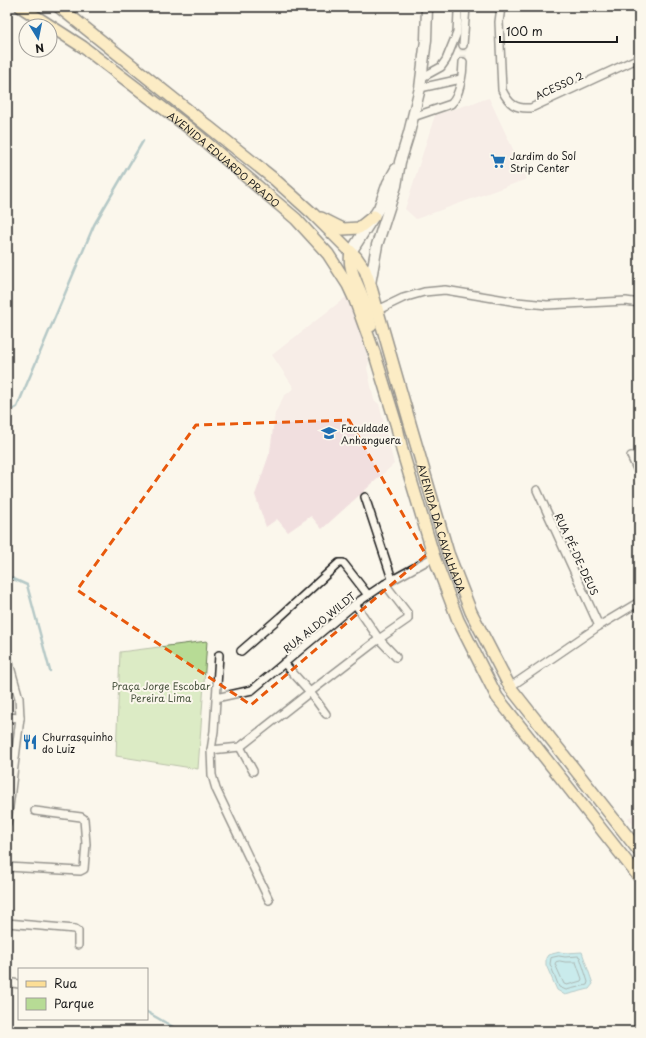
<svg xmlns="http://www.w3.org/2000/svg" width="646" height="1038" viewBox="0 0 646 1038" font-family="'Playpen Sans',sans-serif">
	<rect width="100%" height="100%" fill="#fbf7ec"/>
	<filter id="ink" filterUnits="userSpaceOnUse"><feTurbulence type="fractalNoise" baseFrequency=".025" numOctaves="2"/><feDisplacementMap in="SourceGraphic" scale="8" xChannelSelector="R" yChannelSelector="G"/><feConvolveMatrix kernelMatrix="1 2 1 2 8 2 1 2 1" color-interpolation-filters="sRGB"/></filter>
	<g filter="url(#ink)">
		<g fill="#f1dfdf">
			<polygon points="489,98 527,179 416,219 405,209 435,115"/>
			<polygon points="346,297 358,324 369,362 367,368 374,400 379,404 394,464 322,529 311,516 288,532 277,519 266,527 255,495 270,452 275,413 284,396 294,388 272,355"/>
			<polygon points="639,811 639,832 628,818"/>
		</g>
		<polygon fill="#b7db95" stroke="#6a7c58" points="207,641 198,769 116,756 120,652"/>
		<polygon fill="#8ddceb" stroke="#608f98" points="560,952 566,953 582,952 593,984 589,989 565,995 557,990 546,965 546,958 548,955"/>
		<g fill="none" stroke-linecap="round" stroke-linejoin="round">
			<g stroke="#49696f" stroke-width="1">
				<polygon points="559,956 565,957 578,956 580,957 588,982 587,985 566,990 559,987 550,964 551,958"/>
				<polygon points="560,961 565,962 576,962 582,979 581,981 567,985 564,984 555,964 556,962"/>
			</g>
			<g stroke="#608f98" stroke-width="2.5">
				<polyline points="7,413 17,407 94,225 143,141"/>
				<polyline points="7,576 27,585 50,671"/>
				<polyline points="147,1012 180,1031"/>
			</g>
			<polyline stroke="#dad6cd" stroke-width="7" stroke-dasharray="7 3.5" stroke-linecap="butt" points="463,62 463,45"/>
			<g stroke="#1c1c1c" stroke-width="10">
				<g id="minor">
					<path d="M501,7L499,22L502,90C509,104 515,109 531,108L639,58"/>
					<polyline points="463,45 466,7"/>
					<polyline points="421,78 441,67 446,60 457,33 458,12 460,7"/>
					<polyline points="420,88 461,79"/>
					<path d="M413,117L451,104C460,96 463,73 463,62"/>
					<polyline points="378,310 403,298 424,292 445,290 517,302 547,305 626,301 639,303"/>
					<polyline points="631,456 639,473"/>
					<polyline points="537,490 599,626"/>
					<polyline points="365,497 392,579"/>
					<polyline points="355,604 379,639 396,657"/>
					<polyline points="241,651 280,617 339,563 343,563 344,564 368,595"/>
					<polyline points="219,655 214,731 211,750 212,775 216,789 269,900"/>
					<polyline points="7,656 19,698 20,718 7,823"/>
					<polyline points="284,663 310,692 326,714"/>
					<polyline points="510,687 599,626 639,602"/>
					<polyline points="216,698 252,690 355,604 385,584 434,557"/>
					<polyline points="7,717 20,718"/>
					<polyline points="240,747 253,771"/>
					<polyline points="211,750 240,747 310,692 379,639 408,619 408,614 385,584"/>
					<polyline points="7,867 80,871 84,869 86,844 84,819 81,817 35,811"/>
					<polyline points="7,923 75,929 78,931 78,945"/>
					<polyline points="7,982 19,984"/>
				</g>
			</g>
			<g stroke="#1c1c1c" stroke-width="13">
				<g id="secondary">
					<polyline points="351,252 379,208 388,183 396,169"/>
					<polyline points="370,284 377,245 396,186 400,162 409,133 420,88 426,40 427,7"/>
				</g>
			</g>
			<g stroke="#1c1c1c" stroke-width="14">
				<g id="primary">
					<path id="s1" d="M21,7L83,47L189,128L296,219L328,254L348,285L355,300L375,355L397,427L402,450L434,557L458,620L497,697L639,877"/>
					<path id="s2" d="M59,7L274,179L293,196L313,214L356,257L365,270L370,284L411,427L448,553L471,612L510,687L639,851"/>
					<polyline points="321,218 343,229 359,228 374,216"/>
					<path d="M351,252C347,269 359,285 364,301C367,309 369,318 371,326"/>
				</g>
			</g>
			<use href="#minor" stroke="#fbf7ec" stroke-width="7"/>
			<use href="#secondary" stroke="#fbf7ec" stroke-width="10"/>
			<use href="#primary" stroke="#fcde96" stroke-width="11"/>
		</g>
	</g>
	<path d="M0 0H646V1038H0ZM349,420L426,555L251,705L77,590L196,425Z" fill="#fbf7ec" fill-opacity=".55" fill-rule="evenodd"/>
	<path fill="none" stroke="#e8590c" stroke-width="3" stroke-dasharray="8 5" stroke-linejoin="round" d="M349,420L426,555L251,705L77,590L196,425Z"/>
	<defs>
		<g id="supermarket-bare" transform="scale(1.2)"><path d="M-6-5.5h2.5l.6 2H6L4.5 2H-2.5L-4.4-4H-6ZM-1.5 3.2a1.3 1.3 0 1 0 .1 0ZM3 3.2a1.3 1.3 0 1 0 .1 0Z" fill="#1f6fb2" stroke="#fbf7ec" stroke-width="2.5" paint-order="stroke"/></g>
		<g id="university-bare" transform="scale(1.2)"><path d="M0-5L7-2L0 1L-7-2ZM-4 1L0 2.5L4 1V4Q0 6-4 4Z" fill="#1f6fb2" stroke="#fbf7ec" stroke-width="2.5" paint-order="stroke"/></g>
		<g id="restaurant-bare" transform="scale(1.2)"><path d="M-5-6h1v4h1v-4h1v4h1v-4h1v5L-1.5 .5V6h-2V.5L-5-1ZM5-6V6H3V1.5H1.5Q1.5-4 5-6Z" fill="#1f6fb2" stroke="#fbf7ec" stroke-width="2.5" paint-order="stroke"/></g>
	</defs>
	<g fill-rule="evenodd">
		<use href="#supermarket-bare" x="498" y="161"/>
		<use href="#university-bare" x="329" y="433"/>
		<use href="#restaurant-bare" x="30" y="742"/>
	</g>
	<g text-anchor="middle" dominant-baseline="central" stroke-width="4" stroke-linejoin="round" paint-order="stroke">
		<g font-size="10" fill="#1c1c1c" stroke="#fbf7ec">
			<text transform="translate(559 85) rotate(-25)">ACESSO 2</text>
			<text stroke="none"><textPath href="#s1" startOffset="254">AVENIDA EDUARDO PRADO</textPath></text>
			<text stroke="none"><textPath href="#s2" startOffset="674">AVENIDA DA CAVALHADA</textPath></text>
			<text transform="translate(577 554) rotate(65)">RUA PÉ-DE-DEUS</text>
			<text transform="translate(319 622) rotate(-39)">RUA ALDO WILDT</text>
		</g>
		<g font-size="10" fill="#1c1c1c" stroke="#fbf7ec" text-anchor="start">
			<text x="510" y="155">Jardim do Sol<tspan x="510" dy="12">Strip Center</tspan></text>
			<text x="341" y="427">Faculdade<tspan x="341" dy="12">Anhanguera</tspan></text>
			<text x="42" y="736">Churrasquinho<tspan x="42" dy="12">do Luiz</tspan></text>
		</g>
		<g font-size="10" fill="#4a5540" stroke="#fbf7ec">
			<text x="161" y="685">Praça Jorge Escobar<tspan x="161" dy="12">Pereira Lima</tspan></text>
		</g>
	</g>
	<rect width="646" height="1038" fill="none" stroke="#fbf7ec" stroke-width="24"/>
	<rect x="12" y="12" width="622" height="1014" fill="none" stroke="#1c1c1c" stroke-width="1.5" filter="url(#ink)"/>
	<rect x="18" y="968" width="130" height="52" fill="#fbf7ec" stroke="#a29f99"/>
	<rect x="26" y="981" width="20" height="6" fill="#fcde96" stroke="#a29f99"/>
	<text x="54" y="988" font-size="12" fill="#1c1c1c">Rua</text>
	<rect x="26" y="998" width="20" height="12" fill="#b7db95" stroke="#a29f99"/>
	<text x="54" y="1008" font-size="12" fill="#1c1c1c">Parque</text>
	<g transform="translate(38 38) rotate(170)"><circle r="19" fill="#fbf7ec" stroke="#a29f99"/>
	<path d="M0-3L7 15L0 10L-7 15Z" fill="#1f6fb2"/>
	<text y="-6" font-size="11" font-weight="bold" text-anchor="middle" fill="#1c1c1c">N</text>
	</g>
	<path d="M500 36v6h117v-6" fill="none" stroke="#1c1c1c" stroke-width="2"/>
	<text x="506" y="36" font-size="12" fill="#1c1c1c" stroke="#fbf7ec" stroke-width="3" paint-order="stroke">100 m</text>
</svg>
